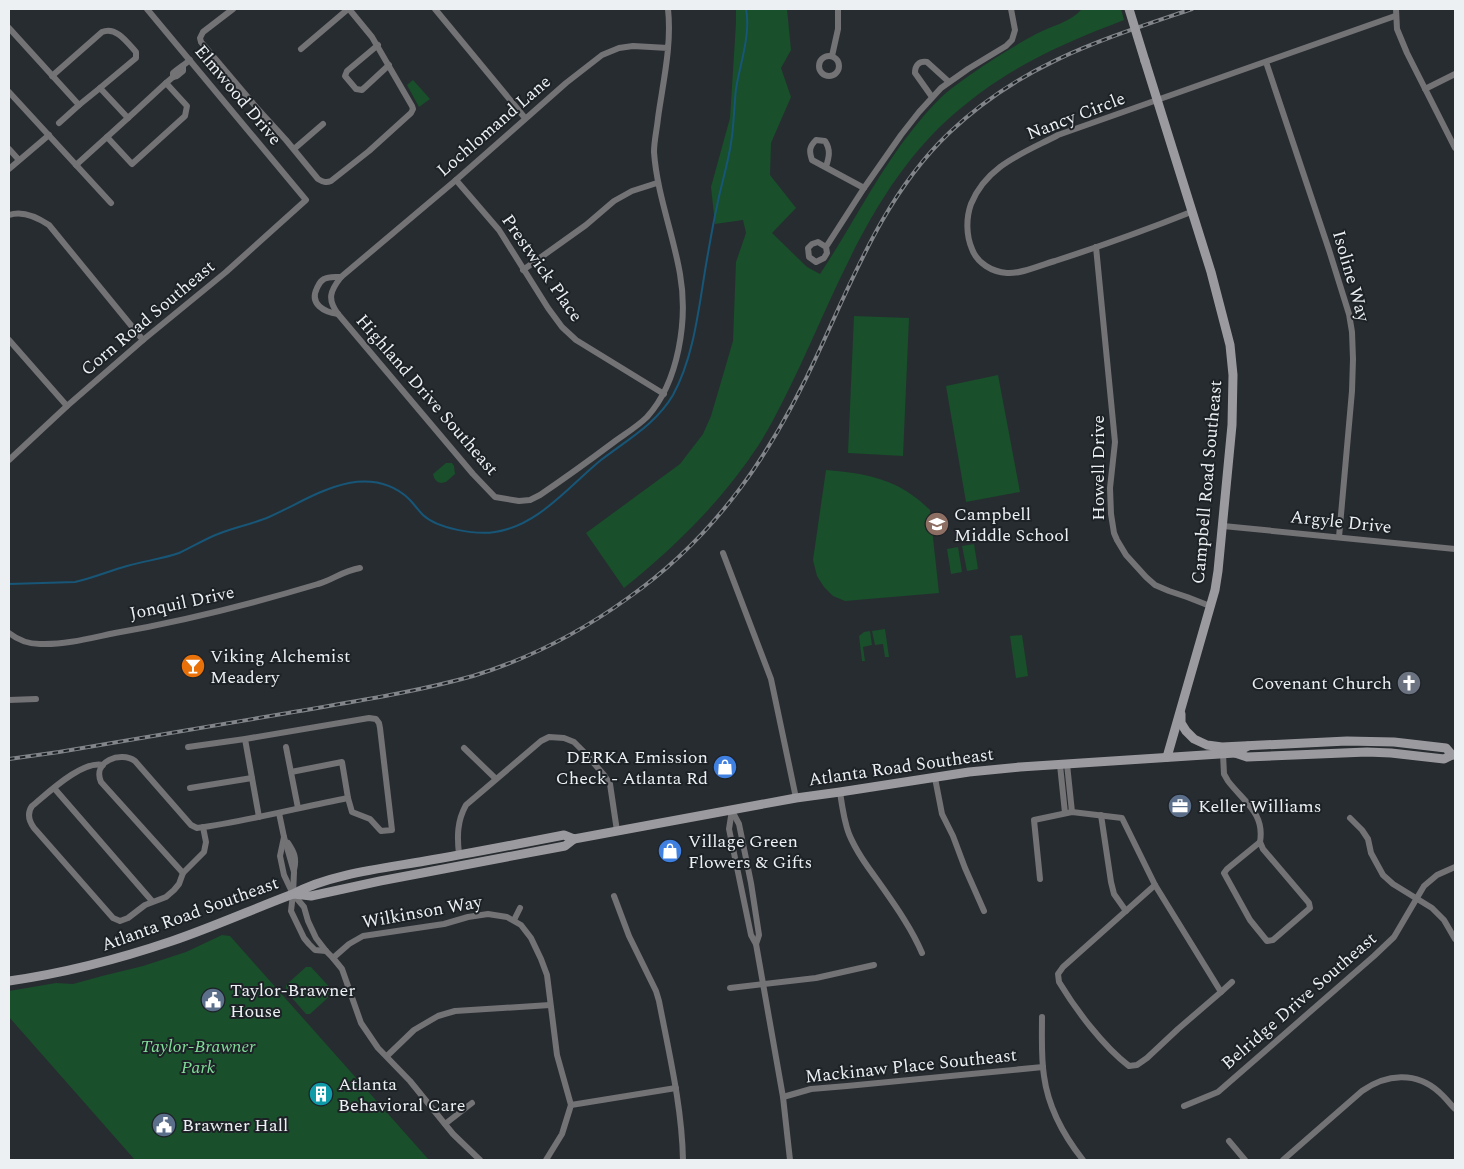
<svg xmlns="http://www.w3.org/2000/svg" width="1464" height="1169" viewBox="0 0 1464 1169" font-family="Spectral,serif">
	<rect width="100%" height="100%" fill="#272c31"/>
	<g fill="#194f2a">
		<path d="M736,9H787L791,50L781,68L791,97L771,143L770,175L796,208L772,233L807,267L820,274C852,226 877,174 913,129C925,114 937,100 952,88C978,68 1007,50 1036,34C1051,26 1071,22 1082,9H1121L1124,20C1056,46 1000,71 945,122C874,189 840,280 800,366C787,393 774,421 758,446C722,501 675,547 624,588L586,533L680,464L703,434L711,416L733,341L736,262L746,233L743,220L715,224L711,187L730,118L736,23Z"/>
		<polygon points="413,80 430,99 419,107 407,85"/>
		<polygon points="854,316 909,318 903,456 848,453"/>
		<polygon points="998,375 1020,492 966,502 946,386"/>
		<path d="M446,463H452L454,466L455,474L446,482L441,483C436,482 434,479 433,474Z"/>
		<path d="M826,470C870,474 898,479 930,510L939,593L845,601L833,596L824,587L817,576L813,560Z"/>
		<polygon points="974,544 978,569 967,571 962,546"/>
		<polygon points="958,547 962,572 951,574 947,549"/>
		<polygon points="885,629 889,657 885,657 883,644 875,645 872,631"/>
		<polygon points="870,631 872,645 863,647 865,661 862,661 859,636 864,632"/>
		<polygon points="1022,635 1028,676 1016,678 1010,636"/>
		<polygon points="222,935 230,936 429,1160 135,1160 9,1017 9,991 56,983 73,984 102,976 143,966 186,952"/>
		<polygon points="306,967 311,967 333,991 333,993 310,1014 306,1014 286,991 286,985"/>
	</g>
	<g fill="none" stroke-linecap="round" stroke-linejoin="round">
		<path stroke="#175677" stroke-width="2" d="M9,584L75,582C93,578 109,571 127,566C144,561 162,559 179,553C192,547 205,539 218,534C235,527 253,524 269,517C296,505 320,489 349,483C372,479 392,483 409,499C414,504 418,510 423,515C438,529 476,535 495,532C538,526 569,486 601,460C627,440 656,424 673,395C695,355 699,304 707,259C710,242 713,224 717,206C721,185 728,164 731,143C734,125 734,107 736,89C740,64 751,34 746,9"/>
		<g stroke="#737275" stroke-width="6">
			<path d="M233,9L203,32L200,38L201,42L256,107L286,140L318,179C323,182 326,183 331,181L369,151L411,113L413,109L412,106L372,37L349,9"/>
			<polyline points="435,9 525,118"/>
			<polyline points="1396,9 1397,29 1407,53 1455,148"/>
			<polyline points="9,28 79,105 59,123"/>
			<polyline points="378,45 347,71 345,76 356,89 362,90 389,65"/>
			<path d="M668,48L633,46L619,48L602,55L566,83L456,180L341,277C330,291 327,299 338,314L473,474L495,497L519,501L530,500L540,495C565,478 590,460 614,442C625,434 638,426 647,417C679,382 688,319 680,274C673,233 657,194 654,152C654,141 657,129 658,118C663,82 672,45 668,9"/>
			<polyline points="301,49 348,9"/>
			<circle cx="829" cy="66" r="10"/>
			<polyline points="832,56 838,29 838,9"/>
			<polyline points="1266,62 1329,250 1349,314 1352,332 1353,359 1352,391 1339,537"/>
			<path d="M52,76L102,32C116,26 127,42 136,52V58L100,88"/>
			<polyline points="173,77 177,76 183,71 183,66"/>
			<path d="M166,83L173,77V73C179,68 184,65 190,60"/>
			<polyline points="1425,89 1455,74"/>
			<polyline points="9,92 111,203"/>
			<path d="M932,97L915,73C915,65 919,61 927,62L949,82"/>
			<polyline points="107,137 128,118"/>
			<polyline points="9,149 19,160"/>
			<polyline points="294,149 323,124"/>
			<polyline points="76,165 107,137 132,164 185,116 187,106 166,83 128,118 100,88 79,105"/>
			<path d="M826,167C829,157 831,150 825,141L816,140C809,147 809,151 812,160L864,188"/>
			<polyline points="9,169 49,135"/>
			<polyline points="456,180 499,230 548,308 562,327 576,340 664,394"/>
			<path d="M1191,212C1146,230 1101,246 1055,261C1040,265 1023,274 1007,273C992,272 977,263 972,249C966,235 966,218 971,204C987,165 1024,153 1058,135L1395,16"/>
			<path d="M9,215C23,210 37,217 49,225L143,340"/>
			<polyline points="826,247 818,242 812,244 808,248 809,257 816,262 824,258 827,253 826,247 864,188 901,135 919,112 941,88 968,69 1006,46 1012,40 1015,30 1011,9"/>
			<polyline points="1096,247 1115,442 1110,488 1111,514 1114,533 1117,540 1126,555 1146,577 1155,585 1169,591 1187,597 1210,606"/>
			<polyline points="523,270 586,225 614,201 632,191 657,183"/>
			<path d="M338,314C324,312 309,304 317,288C319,284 320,281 324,279C329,276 335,277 341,277"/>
			<polyline points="9,340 67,406"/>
			<polyline points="9,460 67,406 143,340 226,272 306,200 147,9"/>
			<polyline points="1223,526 1455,549"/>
			<polyline points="723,553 771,679 796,798"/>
			<path d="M9,633C18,640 29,644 40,644C65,645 91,638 115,633C184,621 251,604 318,584C333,580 342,571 360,568"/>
			<polyline points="9,700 36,699"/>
			<polyline points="245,739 259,817"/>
			<polyline points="188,747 245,739 369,718 376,719 379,723 380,728 392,830 381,831 370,819 352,812 348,798 342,762 291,772"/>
			<polyline points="286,747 298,808"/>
			<polyline points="464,748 496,779"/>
			<path d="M1223,754L1224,774L1228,781C1244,802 1265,813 1260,842"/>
			<polyline points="1067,764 1072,812"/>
			<path d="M103,765C82,760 48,793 32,806C27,813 29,821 34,828L113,918L120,921L128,918L145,905L166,897L174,890L179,884L183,873L204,852L206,842L203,827"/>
			<polyline points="1060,765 1065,813"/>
			<polyline points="935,778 942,814 953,836 965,868 984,911"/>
			<polyline points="54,788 152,901"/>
			<polyline points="190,788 252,778"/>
			<path d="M840,792C842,806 844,821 849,834C856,851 867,866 878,881C894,904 911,927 922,953"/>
			<polyline points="732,810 729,829 751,935 756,944 783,1097 790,1160"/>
			<polyline points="732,811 739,824 751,883 759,935 756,944"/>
			<polyline points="279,813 284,837 294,872 293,894 291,911 304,938 309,944 315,950 326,951"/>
			<polyline points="1101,815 1111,882 1114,894 1126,911"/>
			<polyline points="1350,818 1362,830 1368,839 1371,853 1383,875 1393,884 1432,908 1444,920 1455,939"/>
			<polyline points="284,837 280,856 284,875 293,894 304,907 308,921 316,938 326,951 333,958 342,969 361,1023 378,1048 410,1081 453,1134 480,1160"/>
			<polygon points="1260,842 1263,849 1309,903 1310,908 1273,940 1267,941 1250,920 1224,873 1227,869"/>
			<path d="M288,843C294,852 297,858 294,870"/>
			<path d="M459,854C457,837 457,821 466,805L541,741L549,737L564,738L574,742L586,754L604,775L610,784L617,831"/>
			<path d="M183,873L101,782C92,761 121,751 135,761L191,825L197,828C248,821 297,808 348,798"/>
			<polyline points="1040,879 1034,820 1072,812 1122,818 1155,885 1221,992 1232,982"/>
			<path d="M1155,885L1063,967L1058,974L1059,982C1076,1010 1103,1046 1129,1066L1137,1065L1147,1058L1178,1029L1221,992"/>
			<path d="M614,896L629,936L656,991L659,1001C669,1053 682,1107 683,1160"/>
			<polyline points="514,920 520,908"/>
			<polyline points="333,958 349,944 363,936 444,924 468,917 488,914 507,917 521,925 531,938 541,959 547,975 557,1055 571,1105 562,1134 546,1160"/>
			<polyline points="730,988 816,978 874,965"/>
			<path d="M1042,1017C1042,1037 1041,1057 1044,1076C1048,1106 1064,1136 1083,1160"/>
			<polyline points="387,1056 414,1030 438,1016 455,1011 550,1005"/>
			<polyline points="783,1097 811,1089 847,1086 1043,1067"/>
			<polyline points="571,1105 676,1088"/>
			<polyline points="1184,1106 1218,1092 1374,956 1394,937 1424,886 1437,875 1455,867"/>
			<polyline points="445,1124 472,1103"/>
			<polyline points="1229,1141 1245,1160"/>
			<path d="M1283,1160L1362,1091C1386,1074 1416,1071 1439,1092C1445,1097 1450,1104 1455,1109"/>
		</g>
		<g stroke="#9b9a9f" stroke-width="9">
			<polyline points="1145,61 1211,272 1230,345 1233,375 1232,425 1218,571 1215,590 1167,757"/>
			<polyline points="1181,714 1181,723 1186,731 1194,739 1207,745 1222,747 1347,741 1394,742 1446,748 1452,755"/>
			<polyline points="1235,753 1247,757 1367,752 1391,753 1444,759 1452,755 1455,755"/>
			<polyline points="294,894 311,896 380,881 565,846 574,839"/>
			<path d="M9,981C65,973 119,959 172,941C213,927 253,909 293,894C329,874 385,868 425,861C472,853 518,844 564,835L574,839L796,798L840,792L969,772L1020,767L1235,753L1248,746"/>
		</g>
		<g stroke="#82868a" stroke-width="4">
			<path id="rail" d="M9,759L59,752C136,739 212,726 288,713C350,702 412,693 473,676C528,659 581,632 628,598C719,534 774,450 820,349C855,273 887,192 949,133C1021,64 1101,40 1192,9"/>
		</g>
		<use href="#rail" stroke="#1d2227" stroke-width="2" stroke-dasharray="5.5" stroke-linecap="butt"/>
		<polyline stroke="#9b9a9f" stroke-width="9" points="1129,9 1145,61"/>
	</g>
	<defs>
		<g id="school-disc" transform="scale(1.25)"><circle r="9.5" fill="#8d6e63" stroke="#1d2227"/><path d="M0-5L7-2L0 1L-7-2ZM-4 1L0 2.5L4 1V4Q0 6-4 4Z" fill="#fff"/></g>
		<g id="bar-disc" transform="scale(1.25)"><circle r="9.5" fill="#e8710a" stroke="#1d2227"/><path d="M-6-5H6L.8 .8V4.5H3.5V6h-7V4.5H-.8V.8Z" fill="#fff"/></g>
		<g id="church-disc" transform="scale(1.25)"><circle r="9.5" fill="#6b7280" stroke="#1d2227"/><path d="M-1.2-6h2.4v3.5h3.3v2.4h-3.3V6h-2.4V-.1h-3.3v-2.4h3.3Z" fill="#fff"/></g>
		<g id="shop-disc" transform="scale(1.25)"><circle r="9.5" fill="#3f7fe0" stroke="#1d2227"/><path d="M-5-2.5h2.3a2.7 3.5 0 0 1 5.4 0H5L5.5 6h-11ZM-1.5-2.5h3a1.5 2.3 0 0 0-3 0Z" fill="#fff"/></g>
		<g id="office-disc" transform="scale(1.25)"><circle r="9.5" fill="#5c6f8a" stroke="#1d2227"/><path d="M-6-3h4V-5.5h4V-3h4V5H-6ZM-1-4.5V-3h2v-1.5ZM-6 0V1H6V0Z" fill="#fff"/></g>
		<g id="civic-disc" transform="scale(1.25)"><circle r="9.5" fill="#5c6f8a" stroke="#1d2227"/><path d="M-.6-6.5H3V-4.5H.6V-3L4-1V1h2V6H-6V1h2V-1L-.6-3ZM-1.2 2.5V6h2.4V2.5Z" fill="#fff"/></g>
		<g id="building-disc" transform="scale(1.25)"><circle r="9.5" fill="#0f9aa8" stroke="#1d2227"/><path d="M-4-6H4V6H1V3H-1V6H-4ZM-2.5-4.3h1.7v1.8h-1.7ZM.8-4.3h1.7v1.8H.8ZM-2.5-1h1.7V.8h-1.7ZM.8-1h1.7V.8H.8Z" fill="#fff"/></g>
	</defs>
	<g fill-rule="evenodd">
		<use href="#school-disc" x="937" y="524"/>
		<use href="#bar-disc" x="193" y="666"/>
		<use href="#church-disc" x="1409" y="683"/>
		<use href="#shop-disc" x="725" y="767"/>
		<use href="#office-disc" x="1180" y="806"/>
		<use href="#shop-disc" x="670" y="851"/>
		<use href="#civic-disc" x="213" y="1000"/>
		<use href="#building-disc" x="321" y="1094"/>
		<use href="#civic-disc" x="164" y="1125"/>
	</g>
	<g text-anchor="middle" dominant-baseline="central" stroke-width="4" stroke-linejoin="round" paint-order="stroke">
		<g font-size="18" fill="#ecf0f3" stroke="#1d2227">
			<text transform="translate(238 95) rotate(50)">Elmwood Drive</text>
			<text transform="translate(1076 116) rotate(-21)">Nancy Circle</text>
			<text transform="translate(494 126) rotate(-41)">Lochlomand Lane</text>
			<text transform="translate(542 268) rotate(55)">Prestwick Place</text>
			<text transform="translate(1351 276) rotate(74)">Isoline Way</text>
			<text transform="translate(148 318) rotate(-40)">Corn Road Southeast</text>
			<text transform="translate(427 395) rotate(49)">Highland Drive Southeast</text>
			<text transform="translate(1098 468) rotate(-90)">Howell Drive</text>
			<text transform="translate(1207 482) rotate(-85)">Campbell Road Southeast</text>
			<text transform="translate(1341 522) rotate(6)">Argyle Drive</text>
			<text transform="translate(182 603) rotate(-12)">Jonquil Drive</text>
			<text transform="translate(901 767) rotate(-8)">Atlanta Road Southeast</text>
			<text transform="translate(422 912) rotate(-10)">Wilkinson Way</text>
			<text transform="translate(190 914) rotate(-20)">Atlanta Road Southeast</text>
			<text transform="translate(1299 1001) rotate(-41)">Belridge Drive Southeast</text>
			<text transform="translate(911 1066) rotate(-6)">Mackinaw Place Southeast</text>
		</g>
		<g font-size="18" fill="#ecf0f3" stroke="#1d2227" text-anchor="start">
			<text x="954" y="514">Campbell<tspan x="954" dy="21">Middle School</tspan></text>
			<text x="210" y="656">Viking Alchemist<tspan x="210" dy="21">Meadery</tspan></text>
			<text x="1392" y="683" text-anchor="end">Covenant Church</text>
			<text x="708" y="757" text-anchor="end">DERKA Emission<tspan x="708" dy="21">Check - Atlanta Rd</tspan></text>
			<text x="1198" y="806">Keller Williams</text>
			<text x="688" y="841">Village Green<tspan x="688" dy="21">Flowers &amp; Gifts</tspan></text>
			<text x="230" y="990">Taylor-Brawner<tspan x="230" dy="21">House</tspan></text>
			<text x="338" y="1084">Atlanta<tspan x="338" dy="21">Behavioral Care</tspan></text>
			<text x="182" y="1125">Brawner Hall</text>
		</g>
		<g font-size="18" font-style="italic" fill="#81de99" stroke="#1d2227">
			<text x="198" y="1046">Taylor-Brawner<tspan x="198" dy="21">Park</tspan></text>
		</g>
	</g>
	<rect width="1464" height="1169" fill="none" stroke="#ecf0f3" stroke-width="20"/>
</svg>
